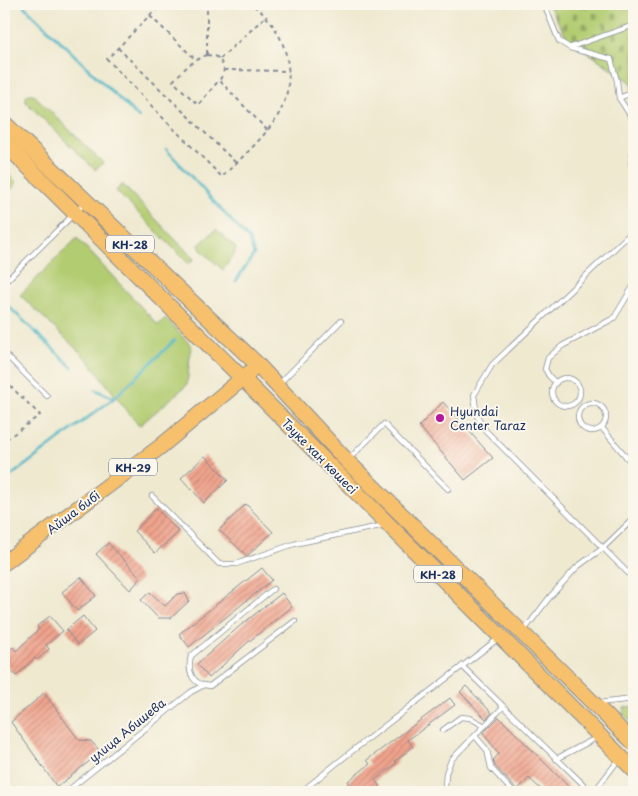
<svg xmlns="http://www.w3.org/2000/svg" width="638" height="796" viewBox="0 0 638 796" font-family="'Playpen Sans',sans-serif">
	<defs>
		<pattern id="cemetery-stones" width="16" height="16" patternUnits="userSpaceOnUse" patternTransform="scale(1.25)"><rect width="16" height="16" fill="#b2cc71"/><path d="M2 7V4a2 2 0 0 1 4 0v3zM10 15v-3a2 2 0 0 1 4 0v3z" fill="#90a660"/></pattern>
		<pattern id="building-hatch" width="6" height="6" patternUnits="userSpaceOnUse" patternTransform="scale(1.25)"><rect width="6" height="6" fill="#f1a48d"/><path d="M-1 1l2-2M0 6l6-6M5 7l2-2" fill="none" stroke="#c28676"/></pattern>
	</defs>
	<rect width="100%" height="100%" fill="#fbf7ec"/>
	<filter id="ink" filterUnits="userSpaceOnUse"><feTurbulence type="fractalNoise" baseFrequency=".02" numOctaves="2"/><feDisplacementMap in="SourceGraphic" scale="10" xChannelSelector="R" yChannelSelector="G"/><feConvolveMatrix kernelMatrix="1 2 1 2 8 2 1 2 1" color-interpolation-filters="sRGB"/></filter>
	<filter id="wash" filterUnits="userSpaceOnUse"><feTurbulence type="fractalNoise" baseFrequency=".0096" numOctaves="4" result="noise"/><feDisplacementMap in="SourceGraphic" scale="20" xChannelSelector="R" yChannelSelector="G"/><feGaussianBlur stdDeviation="1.12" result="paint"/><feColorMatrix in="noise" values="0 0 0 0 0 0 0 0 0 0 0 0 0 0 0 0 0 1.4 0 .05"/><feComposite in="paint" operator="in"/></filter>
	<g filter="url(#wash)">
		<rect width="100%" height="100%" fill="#efe9d0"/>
		<g fill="#b2cc71" stroke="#667e68">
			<polygon points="28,94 33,94 103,163 95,170 26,102 26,97"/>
			<polygon points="4,170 17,183 4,197"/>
			<polygon points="122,184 194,259 189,264 116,191"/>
			<polygon points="216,229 236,248 235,253 223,270 201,250 199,245"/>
			<polygon points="77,238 158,325 166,318 191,346 187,385 139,426 87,359 20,295"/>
			<polygon points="634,706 634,725 623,714 624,708"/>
		</g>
		<polygon fill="url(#cemetery-stones)" stroke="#667e68" points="548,4 634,4 634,107 631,82 568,39"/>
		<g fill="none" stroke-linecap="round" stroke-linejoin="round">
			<g stroke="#4ab6c7" stroke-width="2.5">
				<polyline points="22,4 139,118"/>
				<polyline points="166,149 249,240 254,254 236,281"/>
				<polyline points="4,302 72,367"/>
				<polyline points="96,390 114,398 175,340"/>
				<polyline points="4,481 114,398"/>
			</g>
		</g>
		<g id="blocks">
			<g fill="url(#building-hatch)">
				<polygon points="443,402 493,458 465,480 419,426"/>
				<polygon points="205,456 228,480 204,503 181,478"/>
				<polygon points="246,504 273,532 247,556 219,530"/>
				<polygon points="156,508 179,532 155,553 134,531"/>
				<polygon points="108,543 141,578 130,590 96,554"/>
				<polygon points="262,568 272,580 189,647 179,634"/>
				<polygon points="81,577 96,596 77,611 62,592"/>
				<polygon points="150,592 165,606 177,594 185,593 189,601 171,618 158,618 141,600"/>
				<polygon points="282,593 292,607 247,643 209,678 197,664 241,625"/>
				<polygon points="50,616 63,631 46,645 49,649 37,660 35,658 16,676 4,662 4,655 13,647 16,651 39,629 37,626"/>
				<polygon points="83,616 95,631 78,645 66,630"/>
				<polygon points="466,686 492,713 486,719 460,692"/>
				<polygon points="44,693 79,740 91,741 101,752 57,787 11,722"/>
				<polygon points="450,698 455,705 408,740 413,747 395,761 397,763 375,780 384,792 337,792 349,783 348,781 370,764 367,760"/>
				<polygon points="499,717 574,792 544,792 529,778 517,790 495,766 493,760 499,754 483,733"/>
			</g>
		</g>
	</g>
	<g filter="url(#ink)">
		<use href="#blocks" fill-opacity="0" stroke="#858c97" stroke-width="1"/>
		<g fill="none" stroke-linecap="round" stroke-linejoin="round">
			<g stroke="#858c97" stroke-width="6">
				<g id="service">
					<polyline points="544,4 559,41 570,48 611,59 617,81 619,98"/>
					<polyline points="571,47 634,25"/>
					<polyline points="634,92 619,98 634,121"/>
					<polyline points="634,143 631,164 634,167"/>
					<polyline points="634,230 492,365 474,395 477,416 486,431 634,579"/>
					<polyline points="4,283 85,203"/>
					<polyline points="4,353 47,396"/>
					<circle cx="566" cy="392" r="14"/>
					<polyline points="556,383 549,376 545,369 548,358 562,346 614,318 634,285"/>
					<polyline points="279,384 341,321"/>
					<circle cx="592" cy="417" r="14"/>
					<polyline points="602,428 634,466"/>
					<polyline points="348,460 384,424 448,489"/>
					<polyline points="152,496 219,564 236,564 294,544 385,525"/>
					<path d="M273,589L191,656C187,672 192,685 210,686L295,621"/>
					<polyline points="523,632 549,598 577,567 603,548 634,518"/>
					<polyline points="462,666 591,792"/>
					<polyline points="598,703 634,699"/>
					<polyline points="443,730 461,717 470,718 485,726"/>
					<polyline points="475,736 487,750 491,768 513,792"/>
					<polyline points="556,759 598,737"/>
					<polyline points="66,792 191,692 202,686"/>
					<polyline points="301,792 347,755 499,638"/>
					<polyline points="450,792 445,787 446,773 451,760 503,707"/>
					<polyline points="594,792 620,758"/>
				</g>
			</g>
			<g stroke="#858c97" stroke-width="17">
				<g id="primary">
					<polyline points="4,123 258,365 347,461 634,743"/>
					<polyline points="4,143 242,378 634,770"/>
					<polyline points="4,563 160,447 249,373"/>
				</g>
			</g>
			<g stroke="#858c97" stroke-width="2" stroke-dasharray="4 4" stroke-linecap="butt">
				<path d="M166,4L154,11L107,59L165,120L222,177C239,160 262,140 275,120C301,83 288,28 251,4"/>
				<polyline points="150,16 195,59"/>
				<polyline points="118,48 236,163"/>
				<polyline points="207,54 207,4"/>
				<path d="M207,55L215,56L220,59L224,70L221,78L198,105L173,81C183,70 193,60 207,55Z"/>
				<polyline points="220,59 265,17"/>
				<polyline points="224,70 289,71"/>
				<polyline points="220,81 267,130"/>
				<polyline points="4,380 40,415 4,441"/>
			</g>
			<use href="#service" stroke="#fff" stroke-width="4.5"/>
			<use href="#primary" stroke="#f7c06c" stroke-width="15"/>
		</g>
	</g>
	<circle fill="#b5179e" stroke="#fbf7ec" stroke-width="2" cx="440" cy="418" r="5"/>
	<g text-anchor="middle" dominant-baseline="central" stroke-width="4" stroke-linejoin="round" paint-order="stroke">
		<g fill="#fbf7ec" stroke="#5e6b89" stroke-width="1">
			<rect x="106" y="235.5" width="48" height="17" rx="4"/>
			<rect x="109" y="458.5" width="48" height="17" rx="4"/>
			<rect x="414" y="565.5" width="48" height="17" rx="4"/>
		</g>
		<g font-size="11" font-weight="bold" fill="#1b2f5e">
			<text x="130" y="244">КН-28</text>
			<text x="133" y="467">КН-29</text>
			<text x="438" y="574">КН-28</text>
		</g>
		<g font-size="12" fill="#1b2f5e" stroke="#fbf7ec" text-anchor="start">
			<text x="450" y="411">Hyundai<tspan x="450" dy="14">Center Taraz</tspan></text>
		</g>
		<g font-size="12" fill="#1b2f5e" stroke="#fbf7ec">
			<text transform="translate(320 456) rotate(45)">Тәуке хан көшесі</text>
			<text transform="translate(73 512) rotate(-37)">Айша бибі</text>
			<text transform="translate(127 730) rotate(-39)">улица Абишева</text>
		</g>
	</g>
	<rect width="638" height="796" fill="none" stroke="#fbf7ec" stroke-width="20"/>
</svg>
